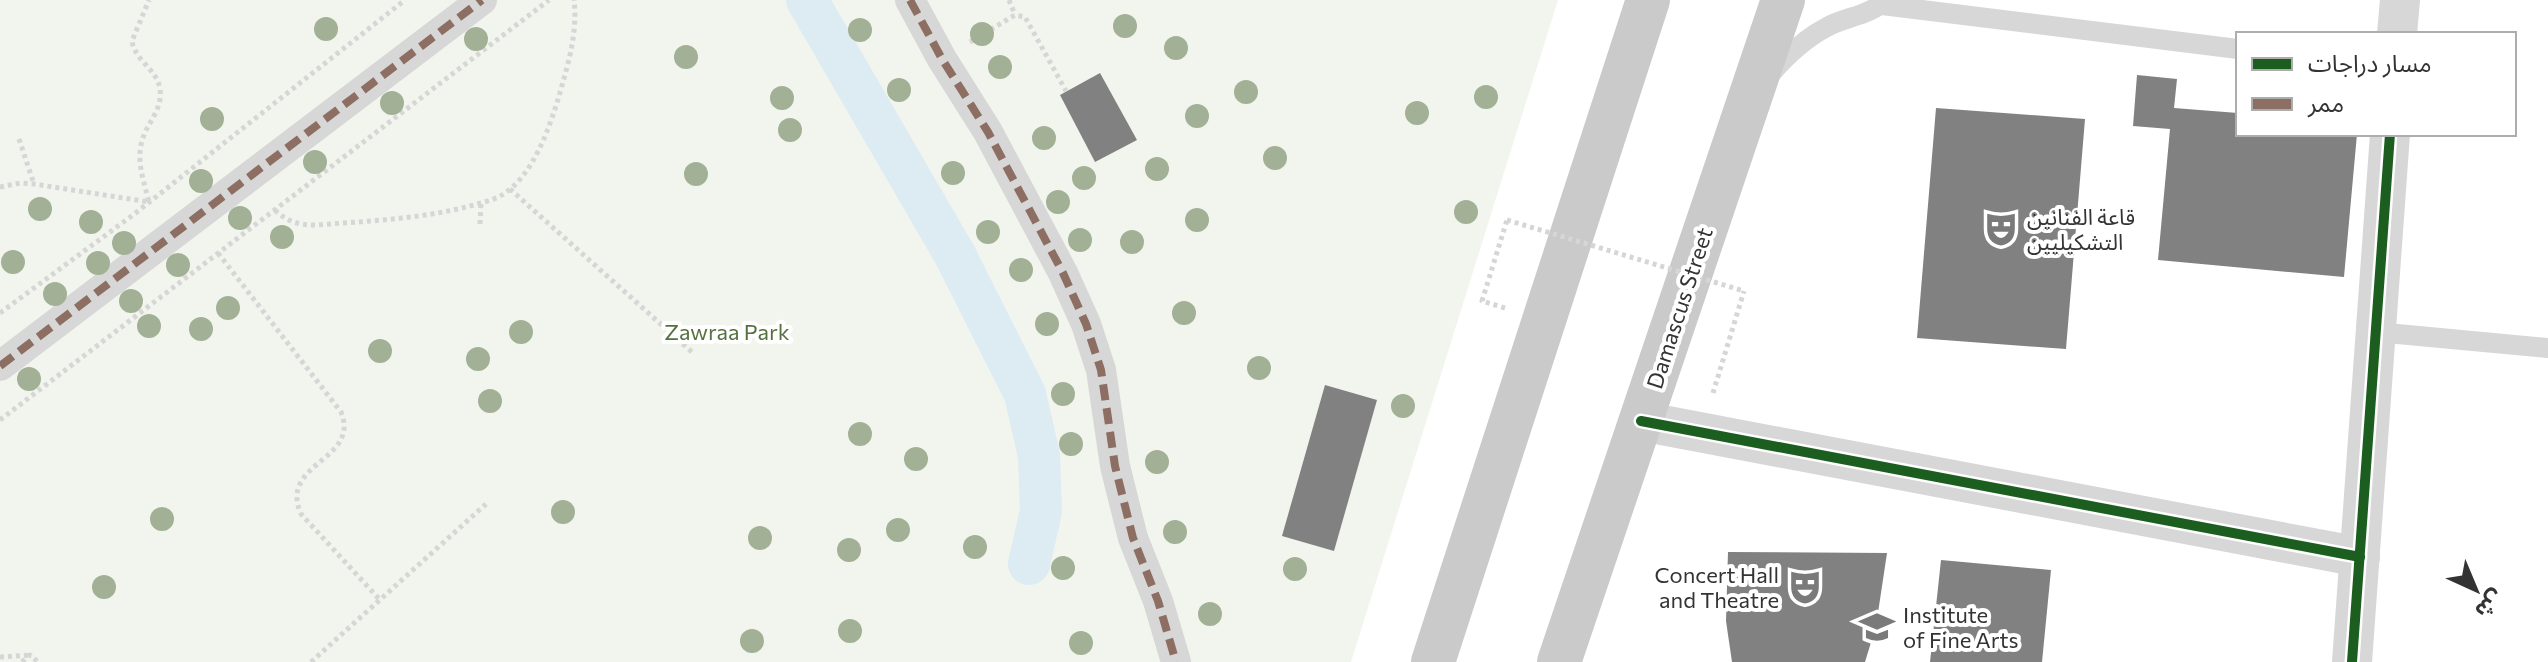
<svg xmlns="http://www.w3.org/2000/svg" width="2548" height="662" viewBox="0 0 2548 662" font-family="Commissioner,'Noto Sans Arabic',sans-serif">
	<rect width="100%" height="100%" fill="#fff"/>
	<polygon fill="#f1f5ed" points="0,0 1558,0 1351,662 0,662"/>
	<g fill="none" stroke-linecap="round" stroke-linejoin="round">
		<polyline stroke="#ddebf3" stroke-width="42" points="807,0 955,255 1025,394 1039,456 1041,511 1029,564"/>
	</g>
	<g fill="#818181">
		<polygon points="1100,73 1137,140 1095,162 1060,95"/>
		<polygon points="2137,75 2177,79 2174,108 2238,113 2238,134 2357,134 2344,277 2158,260 2170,129 2133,126"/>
		<polygon points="1936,108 2085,119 2066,349 1917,338"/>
		<polygon points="1325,385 1377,400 1334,551 1282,536"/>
		<polygon points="1728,552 1887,553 1876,626 1865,662 1732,662 1726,621"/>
		<polygon points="1941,560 2051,570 2042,662 1930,662"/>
	</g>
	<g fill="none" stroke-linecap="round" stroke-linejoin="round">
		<g stroke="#d6d6d6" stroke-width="5" stroke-dasharray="4 4" stroke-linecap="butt">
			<polyline points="1009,0 1015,15"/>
			<polyline points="970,42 1015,15 1025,17 1066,91"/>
			<polyline points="19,139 34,184"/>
			<path d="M0,187L20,183L34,184L149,202C144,182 136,161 142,141C147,122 163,110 160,89C157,69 135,61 132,41L149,0"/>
			<polyline points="510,189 693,353"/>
			<path d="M275,210C287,222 299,225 316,225C369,221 422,219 474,205C483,202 494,200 502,195C533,176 549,129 559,96C568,64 578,33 574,0"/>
			<polyline points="480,224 481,203"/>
			<path d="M218,253L341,412C361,461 278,462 301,514L380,600"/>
			<polyline points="1505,308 1482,301 1507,220"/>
			<polyline points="0,313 133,215 405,0"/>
			<polyline points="1713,393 1744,291"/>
			<polyline points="0,420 549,0"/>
			<polyline points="0,657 30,655"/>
			<polyline points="22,662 30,655 38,662"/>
			<polyline points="311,662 486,504"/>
		</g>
		<g stroke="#d7d7d7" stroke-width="20">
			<polyline points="1882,5 2238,49"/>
			<path d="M1769,76C1786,56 1804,39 1827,27C1845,17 1872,15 1885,0"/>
			<polyline points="2376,332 2548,348"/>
		</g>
		<g stroke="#d7d7d7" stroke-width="30">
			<polyline points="910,0 942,59 988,132 1063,273 1086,324 1101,370 1115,466 1133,538 1158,601 1176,662"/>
			<polyline points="0,366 482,0"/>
		</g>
		<g stroke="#d7d7d7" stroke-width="40">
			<polyline points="2397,34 2400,0"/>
			<polyline points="1641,421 2360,557"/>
			<polyline points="2352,662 2390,134"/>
		</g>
		<g stroke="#cacaca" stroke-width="44">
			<polyline points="1433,662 1648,0"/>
			<polyline points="1559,662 1783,0"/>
		</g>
		<polyline stroke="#d6d6d6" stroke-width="5" stroke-dasharray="4 4" stroke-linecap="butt" points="1507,220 1744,291"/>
		<g stroke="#8d6e63" stroke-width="8" stroke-dasharray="16 8" stroke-linecap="butt">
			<polyline points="910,0 942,59 988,132 1063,273 1086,324 1101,370 1115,466 1133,538 1158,601 1176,662"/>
			<polyline points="0,366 482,0"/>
		</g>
		<g stroke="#fff" stroke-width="15">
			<g id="cycleway">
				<polyline points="1641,421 2360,557"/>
				<polyline points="2352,662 2390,134"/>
			</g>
		</g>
		<use href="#cycleway" stroke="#1b5e20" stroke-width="10"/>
	</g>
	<g fill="#a2b095">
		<circle cx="1125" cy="26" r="12"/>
		<circle cx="326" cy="29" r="12"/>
		<circle cx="860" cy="30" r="12"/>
		<circle cx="982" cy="34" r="12"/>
		<circle cx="476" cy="39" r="12"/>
		<circle cx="1176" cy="48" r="12"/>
		<circle cx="686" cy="57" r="12"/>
		<circle cx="1000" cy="67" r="12"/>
		<circle cx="899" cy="90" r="12"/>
		<circle cx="1246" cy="92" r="12"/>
		<circle cx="1486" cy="97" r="12"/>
		<circle cx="782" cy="98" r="12"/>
		<circle cx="392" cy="103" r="12"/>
		<circle cx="1417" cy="113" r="12"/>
		<circle cx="1197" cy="116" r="12"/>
		<circle cx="212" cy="119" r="12"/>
		<circle cx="790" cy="130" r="12"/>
		<circle cx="1044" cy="138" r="12"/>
		<circle cx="1275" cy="158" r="12"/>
		<circle cx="315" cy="162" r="12"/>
		<circle cx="1157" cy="169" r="12"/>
		<circle cx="953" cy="173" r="12"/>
		<circle cx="696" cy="174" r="12"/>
		<circle cx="1084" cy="178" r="12"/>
		<circle cx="201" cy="181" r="12"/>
		<circle cx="1058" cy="202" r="12"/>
		<circle cx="40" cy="209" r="12"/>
		<circle cx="1466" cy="212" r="12"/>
		<circle cx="240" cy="218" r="12"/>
		<circle cx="1197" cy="220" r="12"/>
		<circle cx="91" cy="222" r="12"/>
		<circle cx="988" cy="232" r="12"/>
		<circle cx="282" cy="237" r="12"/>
		<circle cx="1080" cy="240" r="12"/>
		<circle cx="1132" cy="242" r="12"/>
		<circle cx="124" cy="243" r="12"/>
		<circle cx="13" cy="262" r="12"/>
		<circle cx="98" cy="263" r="12"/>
		<circle cx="178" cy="265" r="12"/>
		<circle cx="1021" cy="270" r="12"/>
		<circle cx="55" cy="294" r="12"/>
		<circle cx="131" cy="301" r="12"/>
		<circle cx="228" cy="308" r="12"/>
		<circle cx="1184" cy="313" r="12"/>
		<circle cx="1047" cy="324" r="12"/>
		<circle cx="149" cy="326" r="12"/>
		<circle cx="201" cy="329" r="12"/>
		<circle cx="521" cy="332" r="12"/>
		<circle cx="380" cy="351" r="12"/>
		<circle cx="478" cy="359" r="12"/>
		<circle cx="1259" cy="368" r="12"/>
		<circle cx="29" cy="379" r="12"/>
		<circle cx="1063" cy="394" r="12"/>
		<circle cx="490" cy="401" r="12"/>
		<circle cx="1403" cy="406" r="12"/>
		<circle cx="860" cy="434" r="12"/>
		<circle cx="1071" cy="444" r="12"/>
		<circle cx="916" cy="459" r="12"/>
		<circle cx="1157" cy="462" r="12"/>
		<circle cx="563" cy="512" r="12"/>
		<circle cx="162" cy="519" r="12"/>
		<circle cx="898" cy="530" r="12"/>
		<circle cx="1175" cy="532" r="12"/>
		<circle cx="760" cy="538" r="12"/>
		<circle cx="975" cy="547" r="12"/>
		<circle cx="849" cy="550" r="12"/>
		<circle cx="1063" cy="568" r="12"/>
		<circle cx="1295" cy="569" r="12"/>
		<circle cx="104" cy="587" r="12"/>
		<circle cx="1210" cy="614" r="12"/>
		<circle cx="850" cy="631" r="12"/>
		<circle cx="752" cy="641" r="12"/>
		<circle cx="1081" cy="643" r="12"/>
	</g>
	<defs>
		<g id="theatre-bare" transform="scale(2.76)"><path d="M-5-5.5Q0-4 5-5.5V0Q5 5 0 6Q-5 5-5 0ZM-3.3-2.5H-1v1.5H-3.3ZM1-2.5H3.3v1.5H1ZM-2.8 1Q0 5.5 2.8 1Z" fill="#7a7a7a" stroke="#fff" stroke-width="2.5" paint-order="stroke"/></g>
		<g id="university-bare" transform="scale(2.76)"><path d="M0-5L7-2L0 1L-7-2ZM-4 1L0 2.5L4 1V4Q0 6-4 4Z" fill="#7a7a7a" stroke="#fff" stroke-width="2.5" paint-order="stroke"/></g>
	</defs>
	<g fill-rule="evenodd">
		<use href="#theatre-bare" x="2001" y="229"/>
		<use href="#theatre-bare" x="1805" y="587"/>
		<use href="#university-bare" x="1877" y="627"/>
	</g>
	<g text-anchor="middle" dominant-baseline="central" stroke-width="8" stroke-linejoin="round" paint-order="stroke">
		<g font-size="22" fill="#333" stroke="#fff" text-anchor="start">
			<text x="2027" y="216">قاعة الفنانين<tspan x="2027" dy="25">التشكيليين</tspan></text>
			<text x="1779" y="574" text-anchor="end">Concert Hall<tspan x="1779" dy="25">and Theatre</tspan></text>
			<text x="1903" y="614">Institute<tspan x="1903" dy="25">of Fine Arts</tspan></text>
		</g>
		<g font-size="22" fill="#333" stroke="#fff">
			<text transform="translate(1679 308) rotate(-72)">Damascus Street</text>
		</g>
		<g font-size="22" fill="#56703f" stroke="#fff">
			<text x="727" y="331">Zawraa Park</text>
		</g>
	</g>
	<rect x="2236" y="32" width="280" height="104" fill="#ffffff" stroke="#adadad" stroke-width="2"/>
	<rect x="2252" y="58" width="40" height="12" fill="#1b5e20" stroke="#adadad" stroke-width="2"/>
	<text x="2308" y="72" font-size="24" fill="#333333">مسار دراجات</text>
	<rect x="2252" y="98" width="40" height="12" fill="#8d6e63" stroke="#adadad" stroke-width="2"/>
	<text x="2308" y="112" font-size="24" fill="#333333">ممر</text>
	<g transform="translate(2476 590) rotate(136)" stroke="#ffffff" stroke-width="6" paint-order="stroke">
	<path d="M0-6L14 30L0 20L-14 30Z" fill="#333333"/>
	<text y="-12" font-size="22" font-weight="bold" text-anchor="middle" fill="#333333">ش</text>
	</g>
</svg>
